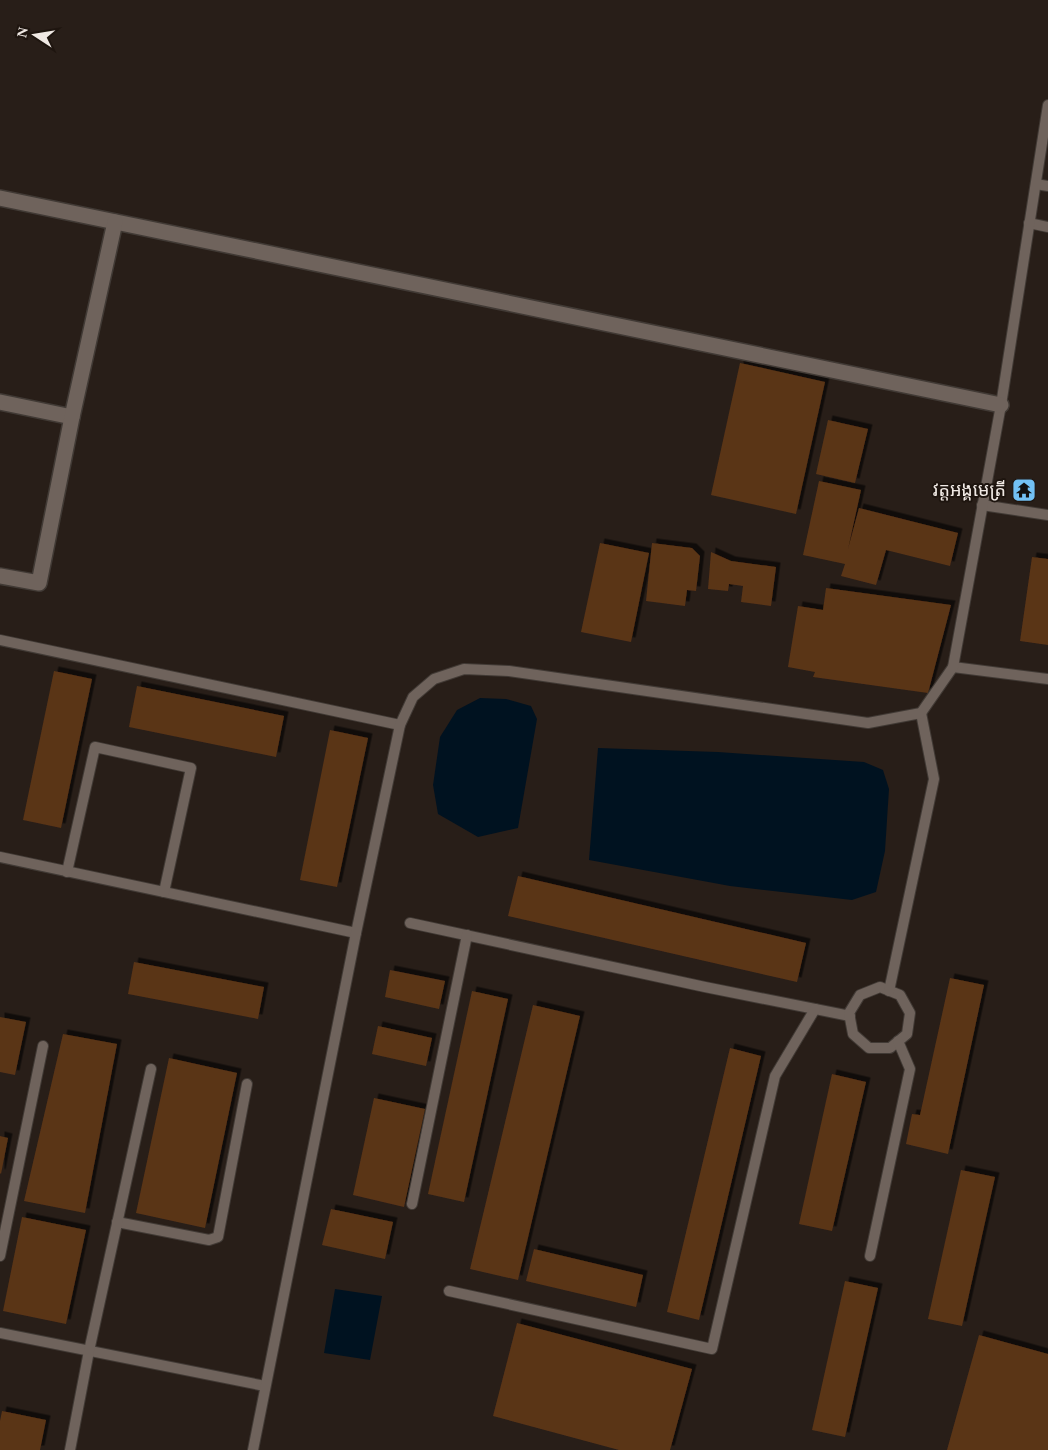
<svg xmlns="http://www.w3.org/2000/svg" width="1048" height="1450" viewBox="0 0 1048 1450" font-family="'Times New Roman','Noto Sans Khmer',serif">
	<defs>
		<filter id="shadow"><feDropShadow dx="4.5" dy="-4.5" stdDeviation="0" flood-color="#0009"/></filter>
	</defs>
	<rect width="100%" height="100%" fill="#281e18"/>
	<g fill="#001220">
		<polygon points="480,698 506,699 531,706 537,719 518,828 478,837 438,814 433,785 440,737 457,710"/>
		<polygon points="598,748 718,752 864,762 883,770 889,789 885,851 876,892 852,900 730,886 589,860"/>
		<polygon points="335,1289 382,1296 370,1360 324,1353"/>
	</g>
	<g fill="#5a3417" filter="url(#shadow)">
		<polygon points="740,363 825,382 796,514 711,495"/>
		<polygon points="828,420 868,429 855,483 816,474"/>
		<polygon points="819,481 861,490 848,549 859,508 958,533 950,566 886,550 876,585 841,576 845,564 803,555"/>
		<polygon points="600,543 649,553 631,642 581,632"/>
		<polygon points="652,543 692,548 700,556 696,591 687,590 685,606 646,601"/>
		<polygon points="711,552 731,561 776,567 771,606 741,602 743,586 729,584 728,591 708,589"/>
		<polygon points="1032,557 1048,559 1048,645 1020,641"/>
		<polygon points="826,588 951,605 928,693 813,677 815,672 788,667 798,606 823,610"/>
		<polygon points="54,671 92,679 61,828 23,820"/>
		<polygon points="137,686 284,716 276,757 129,727"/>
		<polygon points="330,730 368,738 337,887 300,880"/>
		<polygon points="518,876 806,943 797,982 508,916"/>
		<polygon points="134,962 264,987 258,1019 128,994"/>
		<polygon points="390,970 445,981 439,1009 385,997"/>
		<polygon points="950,978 984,985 948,1154 906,1144 912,1114 920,1115"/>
		<polygon points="472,991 508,999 464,1202 428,1194"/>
		<polygon points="533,1005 580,1016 518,1280 470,1269"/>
		<polygon points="0,1017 26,1022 15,1075 0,1072"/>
		<polygon points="378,1026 432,1038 426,1066 372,1054"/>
		<polygon points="63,1034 117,1044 85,1213 24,1201"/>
		<polygon points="730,1048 761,1056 699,1320 667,1312"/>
		<polygon points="169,1058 237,1073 205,1228 136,1213"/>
		<polygon points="832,1074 866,1082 832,1231 799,1224"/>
		<polygon points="374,1098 425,1109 404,1207 353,1195"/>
		<polygon points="0,1136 8,1138 1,1174 0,1173"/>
		<polygon points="961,1170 995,1177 962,1326 928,1319"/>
		<polygon points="331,1209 393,1222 385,1259 322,1245"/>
		<polygon points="22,1217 86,1230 66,1324 3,1311"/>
		<polygon points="534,1249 643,1275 636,1307 526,1281"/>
		<polygon points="845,1281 878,1288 845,1437 812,1430"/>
		<polygon points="517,1323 692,1369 670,1450 619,1450 493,1416"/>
		<polygon points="979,1335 1048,1354 1048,1450 947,1450"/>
		<polygon points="2,1411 46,1420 40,1450 0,1450 0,1421"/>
	</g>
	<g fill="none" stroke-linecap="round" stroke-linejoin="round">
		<g stroke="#413a35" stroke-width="12">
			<g id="lane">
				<polyline points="1036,184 1048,186"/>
				<polyline points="1029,223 1048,227"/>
				<polyline points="982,505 1048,515"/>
				<polyline points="0,640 400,725"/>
				<polyline points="953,667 1048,679"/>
				<polyline points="0,857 356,933"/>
				<polyline points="67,872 95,747 191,768 164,892"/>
				<polyline points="410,923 705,987 850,1016"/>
				<polygon points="880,987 900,995 910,1013 907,1034 890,1048 869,1048 853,1034 849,1013 860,995"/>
				<polyline points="889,991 934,779 921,713"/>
				<polyline points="412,1204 467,935"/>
				<polyline points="117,1222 209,1240 218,1237 247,1084"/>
				<polyline points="0,1256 43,1046"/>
				<polyline points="870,1256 910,1069 898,1041"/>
				<polyline points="449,1291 712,1349 775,1076 815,1009"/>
				<polyline points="0,1333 265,1386"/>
				<polyline points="70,1450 89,1351 151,1069"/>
				<polyline points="253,1450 356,933 400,725 413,697 434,679 464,669 509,671 868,723 921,713 953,667 1001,405 1048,105"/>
			</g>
		</g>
		<g stroke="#413a35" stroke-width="18">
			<g id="street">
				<polyline points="0,198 1001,405"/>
				<polyline points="0,402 72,417"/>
				<polyline points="0,576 39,583 72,417 115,222"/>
			</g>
		</g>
		<use href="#lane" stroke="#6f635c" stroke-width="10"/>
		<use href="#street" stroke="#6f635c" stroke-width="15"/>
	</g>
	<defs>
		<g id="temple-square" transform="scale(1.25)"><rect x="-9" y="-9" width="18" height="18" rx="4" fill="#72c1f5" stroke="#1e150f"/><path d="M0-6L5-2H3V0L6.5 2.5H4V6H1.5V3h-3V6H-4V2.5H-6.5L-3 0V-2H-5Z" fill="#111"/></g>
	</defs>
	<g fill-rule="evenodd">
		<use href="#temple-square" x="1024" y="490"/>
	</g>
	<g text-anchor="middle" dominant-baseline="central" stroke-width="4" stroke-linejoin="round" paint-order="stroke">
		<g font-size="18" fill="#f0e9e4" stroke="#1e150f" text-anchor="end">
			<text x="1006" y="490">វត្តអង្គមេត្រី</text>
		</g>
	</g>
	<g transform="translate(35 35) rotate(282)" stroke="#1e150f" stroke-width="4" paint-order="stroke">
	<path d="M0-4L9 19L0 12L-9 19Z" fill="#f0e9e4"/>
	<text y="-8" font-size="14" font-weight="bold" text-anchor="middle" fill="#f0e9e4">N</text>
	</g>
</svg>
